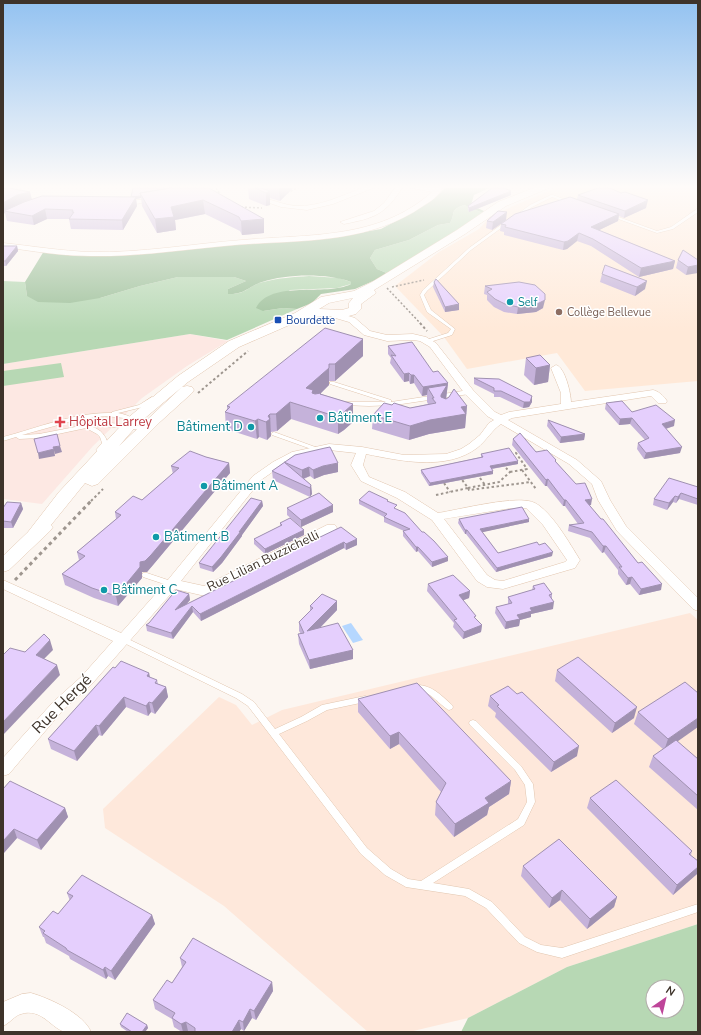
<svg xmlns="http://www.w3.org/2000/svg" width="701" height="1035" viewBox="0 0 701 1035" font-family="'Nunito Sans',sans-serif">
	<rect width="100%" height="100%" fill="#fcf6f1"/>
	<polygon fill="#ffe9d8" points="556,188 698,188 698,381 585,391 557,353 467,369 444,337 395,286 439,252 479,229 490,217 513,206"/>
	<polygon fill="#fee8db" points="690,613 698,620 698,924 567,967 468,1018 409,1032 368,1032 224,906 105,828 103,809 219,697 236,705 252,725 282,710"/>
	<polygon fill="#fde8e3" points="190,334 228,341 187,366 142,398 93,446 42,504 3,499 3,364"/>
	<g fill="#b7d8b4" fill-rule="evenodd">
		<path d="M464,205L483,213L389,274L377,269L370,258L375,250L409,240L438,225L450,223C456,213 449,210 464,205Z"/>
		<path d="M309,276L339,278L351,282V284L337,288L290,290L263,311L283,308L297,309L227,340L190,334L3,364V281L25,282L27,296L100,298L140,286L178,277H234L246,281L228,289V294C248,294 247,286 263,282C278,278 294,277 309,276Z"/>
		<polygon points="61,363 64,377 3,386 3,371"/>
		<path d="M698,924V1032H461L468,1018L567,967ZM653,987H677V1011H653Z"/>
	</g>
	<path fill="#9ec19b" d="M445,188H489L474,195L471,205L484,211L483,213L464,205C449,210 456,213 450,223L438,225L409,240L375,250L370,258L377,269L389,274L355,289L321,294L312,303L297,309L283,308L263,311L256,308C271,279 326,297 351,284V282C326,273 287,274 262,282C247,287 246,294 228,294V289L246,281L234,277H178L140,286L100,298L70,303L38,302L27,296L25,282L44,251L93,256L336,237L381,229L409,214L439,194Z"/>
	<polygon fill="#b5d7ff" points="351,623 363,640 353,643 342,626"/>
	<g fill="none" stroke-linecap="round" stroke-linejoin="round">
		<g stroke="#e2c6af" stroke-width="1">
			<g id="lane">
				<polygon points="551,195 553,195 571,202 568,203 552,197 532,207 518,217 515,216 530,205"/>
				<polygon points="697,209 698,209 698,212 673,229 657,233 610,216 613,215 657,231 671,227"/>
				<polygon points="505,222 508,223 471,250 427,291 424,295 431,310 455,329 452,335 430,342 426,342 426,340 448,333 451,329 427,312 420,295 423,290 469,248"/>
				<polygon points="330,382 334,382 391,400 391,402 469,390 472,392 469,394 395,405 369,406 342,405 339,403 340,402 386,402 330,384"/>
				<path d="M152,397L154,398V400L143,407L118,413C130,415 138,421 148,427L149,428L148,429L144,430L101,426L93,427C101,430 105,435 108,443L101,451H97L96,450L102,443L100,437L97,434L86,428L39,438L19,439L16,437L3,441V437C38,428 75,412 112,413V412L139,405ZM105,416L124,418L139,426L101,422L39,434L22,435L76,420Z"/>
				<polygon points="274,432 318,448 319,449 316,451 314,450 272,435 271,434 272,433"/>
				<polygon points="143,573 147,573 174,582 175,584 174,586 170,586 143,577 142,575"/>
				<polygon points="122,636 242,694 254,702 275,729 301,717 322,705 365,696 368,697 369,699 368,701 365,702 327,710 307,721 279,734 367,848 391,869 408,879 421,881 518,819 527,802 525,785 515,770 470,725 469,723 470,721 473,720 476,721 521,766 533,784 535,802 524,825 433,883 469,889 492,902 525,937 541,945 562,948 698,904 698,912 562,958 537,952 519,943 486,908 465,896 406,887 385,875 361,854 248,706 236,698 120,641 119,639 120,637"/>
				<path d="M415,685C431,684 441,695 452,705L453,707L452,709C451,709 450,710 449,710C445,709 433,696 428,694C423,690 418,691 412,690L411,688L412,686Z"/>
			</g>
		</g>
		<g stroke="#e2c6af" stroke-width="1">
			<g id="street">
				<path d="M362,188H373L333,204L307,210L281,207L261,200L265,198C275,201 285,205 296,206C319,207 341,196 362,188Z"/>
				<path d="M395,188H402C385,215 374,218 344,224L340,222L374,211L384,203Z"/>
				<path d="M412,188H442C440,195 430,202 423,206C364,247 291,239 224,246C179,250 135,257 91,256C61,256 32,251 3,247V243C32,246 61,251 91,252C141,253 191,244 242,240C308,234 379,240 432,192Z"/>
				<polygon points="158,199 162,201 160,202 120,205 116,203 120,201"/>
				<path d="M335,312L355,318L370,331L387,335L413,334L426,337L436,343L473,390L495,412L501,415L509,412L561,404V393L551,368L556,365C565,367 571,394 571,402L653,390C658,391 664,396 667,401L666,403H658L651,396L512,418L508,420L577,460L601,481L610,500L626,526L698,598V611L693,609L617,531L598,500L592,484L569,464L501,424C492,430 486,441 477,448C446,471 401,461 366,454L363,465L369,477L405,492L438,513C458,510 519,494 535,503C552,512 570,544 580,560L575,568L503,589L487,587L477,581L432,520L397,498L361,481L351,465L356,453L329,450L300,456L281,466L261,480L181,581L204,586L327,525H335L337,528L335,531L210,594L205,596L175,589L91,685L63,710L9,774L3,776V758L53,702L81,677L113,641L3,589V580L121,633L167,581L253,476L273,462L292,452L329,444L362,447L404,455L446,454L461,449L469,444L480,435L489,423L494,420L487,416L465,394L430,347L420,341L413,340L387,341L364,335L349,322L332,317L331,315L332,313ZM512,508H526L543,525L567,560L565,562L503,581L495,580L487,575L444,519Z"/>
				<path d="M31,993C49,998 84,1014 91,1032C83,1032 74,1033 66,1032C52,1030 42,1007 21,1014C14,1016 10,1023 3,1026V1002L22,994Z"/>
			</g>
		</g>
		<g stroke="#e2c6af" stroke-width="1">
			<path id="secondary" d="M534,188H549L506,206L465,234L374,290L376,293L361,304V309L356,314L345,317L322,316L303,319L239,347L188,382L139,423L119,446L182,387L187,386L192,387L194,390L192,393L160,422L98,484L92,486L85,483L51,525L53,527L50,531L9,570L3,572V556L28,532L59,492L129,417L178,376L229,341L295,313L321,297L354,291L372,282L457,230L498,202ZM353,298L349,303V308L342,310L319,309L329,303Z"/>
		</g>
		<g stroke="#9e968f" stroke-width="1.5" stroke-dasharray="2 2" stroke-linecap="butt">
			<polyline points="216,188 221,196"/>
			<polyline points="287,193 297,188"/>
			<polyline points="241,207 262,208"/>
			<polyline points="392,287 424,280"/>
			<polyline points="387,288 421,324"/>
		</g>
		<g stroke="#9e968f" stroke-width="2" stroke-dasharray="2.5 2.5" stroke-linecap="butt">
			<polyline points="420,323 427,331"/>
			<polyline points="198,393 248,351"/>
			<polyline points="522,470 536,489"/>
			<polyline points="510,472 527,469 516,453 518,448"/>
			<polyline points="480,478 485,485"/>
			<polyline points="444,483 450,492"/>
			<polyline points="468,488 469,490 531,482"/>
			<polyline points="468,488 499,482 510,472 506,468"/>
			<polyline points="436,495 468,488 460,477"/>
			<polyline points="91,501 103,489"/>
		</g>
		<polyline stroke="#9e968f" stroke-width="3" stroke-dasharray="3.5 3.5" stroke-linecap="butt" points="15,580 92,500"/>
		<use href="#lane" fill="#fff" fill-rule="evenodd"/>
		<use href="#street" fill="#fff" fill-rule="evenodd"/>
		<use href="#secondary" fill="#fff" fill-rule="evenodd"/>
	</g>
	<g fill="#c5b2da">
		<polygon points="133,188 209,188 264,233 242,235 240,231 205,214 175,220 176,230 157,233 142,206 141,198 136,199 137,206 123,230 71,229 69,219 47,219 34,225 7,221 5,213 3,214 3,190 30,192 32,199 131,197"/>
		<polygon points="248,188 293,188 280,201 270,198 270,205 266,206 249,199"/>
		<polygon points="511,191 511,195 469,212 468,210 468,206"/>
		<polygon points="578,195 646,208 624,218 619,216 618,221 599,230 675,261 673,269 639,277 591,246 577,241 567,249 563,250 504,235 504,232 500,231 501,224 492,230 486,228 487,221 506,220 577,199"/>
		<polygon points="3,246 17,246 18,251 6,266 3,266"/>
		<polygon points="678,260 698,260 686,275 676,268"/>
		<polygon points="602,274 645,289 635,296 600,282"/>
		<polygon points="434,282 459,304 459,310 445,312 433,287"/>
		<polygon points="485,286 543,308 536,312 517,314 504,312 494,307 487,300 487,295 484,294"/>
		<polygon points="363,339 363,356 335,381 329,381 329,385 321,393 321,394 353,404 353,422 344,430 338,434 291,419 277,431 271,432 271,436 267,440 259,437 257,439 226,429 225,412 227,409 227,406"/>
		<polygon points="388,346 433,372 448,383 446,399 467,406 465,428 429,434 409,440 372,429 373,415 392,405 410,408 428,404 427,402 427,395 422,396 414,383 410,384 409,381 404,382 390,363 391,358 388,354"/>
		<polygon points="526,358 550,365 548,382 534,385 524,375"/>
		<polygon points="474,378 532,396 532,402 529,407 523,408 500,397 494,397 494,394 474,384"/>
		<polygon points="606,403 674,426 666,429 680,453 644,459 637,449 638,443 645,440 630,424 619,425 605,409"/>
		<polygon points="548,420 585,434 584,440 560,443 547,426"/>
		<polygon points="513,439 556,462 591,505 589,505 601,519 661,590 639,595 630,584 626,585 618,574 618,570 604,552 602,553 590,538 568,531 569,525 578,524 565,506 563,506 547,486 545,486 512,445"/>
		<polygon points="481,454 518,464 492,469 493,474 429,486 421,473 421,470 481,457"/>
		<polygon points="295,455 338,472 324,475 314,479 310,476 304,479 311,485 312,494 310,497 273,480 272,471"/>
		<polygon points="206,457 229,463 230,473 153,565 147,572 142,572 142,578 118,606 94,598 65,585 62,574 79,560 77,552 116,519 115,512 142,500 173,474 171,466"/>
		<polygon points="698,487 698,505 679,499 676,503 673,502 667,510 653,505 654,499"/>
		<polygon points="359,500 388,500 388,502 448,561 432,567 418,551 416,552 403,536 403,531 404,531 384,522 384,517 359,504"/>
		<polygon points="262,501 263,506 242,535 242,536 222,563 213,572 200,568 199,563"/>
		<polygon points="21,503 23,509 13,528 3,528 3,508"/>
		<polygon points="333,505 333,512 301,527 287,515 287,508"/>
		<polygon points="459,519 529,522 482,532 498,553 552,556 496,572 466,534 465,534 458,523"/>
		<polygon points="280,523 304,530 304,535 265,554 254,544 254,539 280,526"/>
		<polygon points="316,539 357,539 357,545 346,550 344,548 201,621 193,612 173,639 147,631 146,625 149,623 189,594 190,600 186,605 275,560 275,557"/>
		<polygon points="428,584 470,591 469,598 463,600 476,619 482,625 481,632 463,639 453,627 454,623 427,591"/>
		<polygon points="533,586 552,594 552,598 553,609 531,614 531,617 520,620 519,626 505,629 495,613 496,607 508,604 508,597 532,590"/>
		<polygon points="337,601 337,610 320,628 353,650 353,659 310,669 299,644 298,634 301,634 299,631 299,622 310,611 310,606"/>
		<polygon points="115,668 149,673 150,678 157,680 158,684 166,687 168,697 155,714 151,712 148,716 126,707 102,736 99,735 77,761 51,749 48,739"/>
		<polygon points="557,670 634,718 612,733 555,681"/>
		<polygon points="490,696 577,756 551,772 495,717 496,713 488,706"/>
		<polygon points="358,699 511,781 509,794 489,807 487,815 454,837 435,815 436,802 441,792 399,744 390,749 358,712"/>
		<polygon points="638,712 677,742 698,759 698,810 649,767 653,756 663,749 634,724"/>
		<polygon points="3,789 65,808 68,817 41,850 17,838 3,854"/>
		<polygon points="590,798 692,851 691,855 697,874 673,895 587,808"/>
		<polygon points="523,866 617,897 614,907 587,929 560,900 549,908 521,876"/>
		<polygon points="67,893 152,915 155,924 115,980 108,976 106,979 70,959 69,956 46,943 44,937 43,937 39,927 58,914 70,901"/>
		<polygon points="180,958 272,982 273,991 256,1020 252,1018 244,1031 241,1029 239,1032 190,1032 188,1031 182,1032 174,1027 172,1019 155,1009 153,1000 172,983 182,967"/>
		<polygon points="120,1024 147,1025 148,1028 145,1032 128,1032 121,1027"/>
	</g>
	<g fill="#a091b1">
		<polygon points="279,188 293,188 280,201"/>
		<polygon points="270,191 270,205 266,206 266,193"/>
		<polygon points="511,191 511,195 469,212 469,208"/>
		<polygon points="30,192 32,201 4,211 5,213 3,214 3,203 17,195"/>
		<polygon points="141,196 141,198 136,199 137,206 123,230 122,220 131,197"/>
		<polygon points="203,200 205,214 175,220 176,230 157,233 155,219 171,207"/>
		<polygon points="648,200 646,208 624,218 625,211"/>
		<polygon points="45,209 47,219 34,225 32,216"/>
		<polygon points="507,212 506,220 492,230 493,222"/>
		<polygon points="619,214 618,221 589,235 591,227"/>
		<polygon points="264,219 264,233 242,235 241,221"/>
		<polygon points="579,233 577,241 567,249 563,250 564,242"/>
		<polygon points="17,246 18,251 6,266 5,261"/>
		<polygon points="675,261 673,269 639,277 641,268"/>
		<polygon points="698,265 698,273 686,275 688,267"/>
		<polygon points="647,281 645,289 635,296 637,287"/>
		<polygon points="545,300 543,308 536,312 517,314 518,307"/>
		<polygon points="459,304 459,310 445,312 445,307"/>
		<polygon points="363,339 363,356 335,381 335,364"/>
		<polygon points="550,365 548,382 534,385 536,368"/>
		<polygon points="329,368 329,385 321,393 321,412 320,394 313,408 313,410 313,400 306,388"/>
		<polygon points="409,373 409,381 404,382 404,374"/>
		<polygon points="411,375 414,375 414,383 410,384"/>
		<polygon points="448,383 446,399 440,409 441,395 428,388 427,395 422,396 423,387"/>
		<polygon points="532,396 532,402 529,407 523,408 524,402"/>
		<polygon points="290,402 291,419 277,431 276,414"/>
		<polygon points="353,404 353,422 344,430 338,434 338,417"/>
		<polygon points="467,406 465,428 429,434 409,440 410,426 461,407"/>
		<polygon points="270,414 271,436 267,440 266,422"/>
		<polygon points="632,418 630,424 619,425 620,419"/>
		<polygon points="258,419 259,437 257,439 255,421"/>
		<polygon points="675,420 674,426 661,430 662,424"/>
		<polygon points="585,434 584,440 560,443 561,437"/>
		<polygon points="60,446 62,452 55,454 53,447"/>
		<polygon points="682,447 680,453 644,459 646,453"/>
		<polygon points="54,449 55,456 39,459 38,453"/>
		<polygon points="518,461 518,464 490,469 490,466"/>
		<polygon points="229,463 230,473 153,565 147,572 142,572 142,578 118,606 116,596 140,562"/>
		<polygon points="338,463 338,472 324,475 314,479 313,470 323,466"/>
		<polygon points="309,467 310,476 302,479 302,470"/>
		<polygon points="493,471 493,474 429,486 430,483"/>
		<polygon points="548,479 547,486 545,486 546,480"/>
		<polygon points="311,485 312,494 310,497 310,488"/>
		<polygon points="681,493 679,499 676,503 678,497"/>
		<polygon points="675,496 673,502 667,510 669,503"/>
		<polygon points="592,499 591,505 584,506 585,500"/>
		<polygon points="564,500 566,500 565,506 563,506"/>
		<polygon points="262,501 263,506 242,535 242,536 222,563 213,572 212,567"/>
		<polygon points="21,503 23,509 13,528 11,522"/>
		<polygon points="333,505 333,512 301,527 301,520"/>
		<polygon points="529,519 529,522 479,533 480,529"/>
		<polygon points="304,530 304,535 265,554 265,549"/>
		<polygon points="465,530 467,530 466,534 465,534"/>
		<polygon points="357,539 357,545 346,550 346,544"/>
		<polygon points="344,542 344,548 201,621 200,614"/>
		<polygon points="603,546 606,546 604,552 602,553"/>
		<polygon points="416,547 418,547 418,551 416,552"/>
		<polygon points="553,552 552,556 496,572 497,568"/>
		<polygon points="448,557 448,561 432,567 432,562"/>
		<polygon points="632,577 630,584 626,585 628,578"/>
		<polygon points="662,584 661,590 639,595 641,589"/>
		<polygon points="470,591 469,598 459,602 459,595"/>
		<polygon points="189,594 190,600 176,616 175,610"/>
		<polygon points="337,601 337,610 308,640 307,631"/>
		<polygon points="554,602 553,609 531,614 531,617 520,620 519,626 505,629 506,622 517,615 530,608"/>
		<polygon points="192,606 193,612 173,639 171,633"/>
		<polygon points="482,625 481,632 463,639 464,632"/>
		<polygon points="50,640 53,650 39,664 36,655"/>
		<polygon points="353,650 353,659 310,669 309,660"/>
		<polygon points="57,665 60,675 3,735 3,722"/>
		<polygon points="149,673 151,683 147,676"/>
		<polygon points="166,687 168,697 155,714 152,703"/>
		<polygon points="124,697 126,707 102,736 99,726"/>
		<polygon points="149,702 151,712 148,716 146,706"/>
		<polygon points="637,707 634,718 612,733 615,723"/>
		<polygon points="698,718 698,727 664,751 668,739"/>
		<polygon points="96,725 99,735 77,761 74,751"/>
		<polygon points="399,732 399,744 390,749 390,736"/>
		<polygon points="579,746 577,756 551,772 554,762"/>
		<polygon points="511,781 509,794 489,807 487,815 454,837 455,824 485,798"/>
		<polygon points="65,808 68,817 41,850 37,840"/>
		<polygon points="14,829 17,838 3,854 3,841"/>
		<polygon points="698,867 698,872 697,874 673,895 677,885"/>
		<polygon points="562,890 560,900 549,908 552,898"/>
		<polygon points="617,897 614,907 587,929 590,919"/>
		<polygon points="152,915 155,924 115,980 111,971"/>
		<polygon points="105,967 108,976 106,979 103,970"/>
		<polygon points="272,982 273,991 256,1020 254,1011"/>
		<polygon points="250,1009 252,1018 244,1031 243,1022"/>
		<polygon points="239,1020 241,1029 239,1032 232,1032"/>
		<polygon points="186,1022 188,1031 183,1032 181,1024"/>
		<polygon points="147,1025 148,1028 145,1032 142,1032"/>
	</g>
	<g fill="#e5cffd" stroke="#a091b1">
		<polygon points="5,188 9,188 30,192 17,195 3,203 3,190"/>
		<polygon points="133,188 171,188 140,193 141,196 131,197"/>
		<polygon points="171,188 209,188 264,219 241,221 239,217 203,200 171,207 174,217 155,219 140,193"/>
		<polygon points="255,188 261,188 270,191 266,193"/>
		<polygon points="492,188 504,188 511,191 469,208 468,206"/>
		<polygon points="598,188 610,188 621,193 625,192 648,200 625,211 578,195"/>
		<polygon points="42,196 136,197 122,220 69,219 74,212 72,212 73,210 45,209 32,216 4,211 24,202"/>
		<polygon points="570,197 619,214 591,227 675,261 641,268 593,239 579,233 568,241 564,242 505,227 506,225 501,224 515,214"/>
		<polygon points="498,211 507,212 493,222 487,221"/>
		<polygon points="3,246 17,246 5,261 3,261"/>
		<polygon points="683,250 698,260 698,265 688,267 678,260"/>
		<polygon points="605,265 647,281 637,287 602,274"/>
		<polygon points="436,279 459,304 445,307 434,282"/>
		<polygon points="519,282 535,285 545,294 545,300 537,304 518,307 505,304 495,299 487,292 492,289 485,286"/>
		<polygon points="325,328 363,339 335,364 329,364 329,368 306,388 313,390 312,393 315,394 321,393 320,394 353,404 344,412 338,417 290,402 276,414 270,414 268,416 270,419 266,422 258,419 255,421 225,412 230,407 227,406"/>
		<polygon points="412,342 433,372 438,371 448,383 423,387 414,375 411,375 409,373 404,374 391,355 396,356 388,346"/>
		<polygon points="540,355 550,365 536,368 526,358"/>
		<polygon points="474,378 499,379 532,396 530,402 524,402 501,391 494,391 494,388"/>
		<polygon points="447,385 441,395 441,397 446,399 449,397 454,389 467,406 461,407 466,414 430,420 410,426 373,415 384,403 392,405 394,403 410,408 436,403 432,398 434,398 428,388"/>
		<polygon points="622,401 632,412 656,405 675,420 662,424 682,447 646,453 638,443 649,438 632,418 620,419 606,403"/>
		<polygon points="548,420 585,434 561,437"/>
		<polygon points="520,433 536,452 547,450 556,460 555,461 576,484 585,483 592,499 585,500 601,519 603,519 615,534 638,563 642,562 662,584 641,589 632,577 628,578 619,567 622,567 606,546 603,546 592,532 569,525 584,523 566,500 564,500 548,479 546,480 513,439"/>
		<polygon points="57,434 60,446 53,447 54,449 38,453 34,439"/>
		<polygon points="330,447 338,463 323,466 313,470 309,467 302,470 284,462 311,485 310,488 272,471 295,455 325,448"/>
		<polygon points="509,448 518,461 490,466 493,471 430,483 421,470 483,457 481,454"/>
		<polygon points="190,451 206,457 229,463 151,555 145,561 140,562 140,567 116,596 92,588 62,574 85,556 77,552 121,515 115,512 133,496 142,500 179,468 171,466"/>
		<polygon points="669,478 698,487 698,499 681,493 678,497 675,496 669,503 654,499"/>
		<polygon points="369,491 388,500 387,501 397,505 394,508 405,513 422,532 424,532 434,541 448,557 432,562 418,547 416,547 403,531 410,529 384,517 387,514 359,500"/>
		<polygon points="319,493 333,505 301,520 287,508"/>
		<polygon points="251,498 262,501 239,532 241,531 221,557 212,567 199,563"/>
		<polygon points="7,502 21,503 11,522 3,521 3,508"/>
		<polygon points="522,507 529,519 480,529 498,553 537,542 539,545 545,543 553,552 497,568 467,530 465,530 459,519"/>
		<polygon points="290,518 304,530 265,549 254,539 282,525 280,523"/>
		<polygon points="341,527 357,539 346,544 344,542 200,614 192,606 171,633 146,625 149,623 176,590 189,594 175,610 277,559 275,557 314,537 316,539"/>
		<polygon points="453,575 470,591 459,595 476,616 474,617 482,625 464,632 454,620 457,619 428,584"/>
		<polygon points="544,583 552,594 549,595 554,602 530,608 532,611 517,615 520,619 506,622 496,607 512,603 508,597 535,589 533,586"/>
		<polygon points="322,594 337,601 307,631 338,623 353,650 309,660 298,634 304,633 299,622 313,608 310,606"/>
		<polygon points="44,634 50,640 36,655 57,665 3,722 3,674 4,673 3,672 3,655 10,648 25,652"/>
		<polygon points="578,657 637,707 615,723 557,670"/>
		<polygon points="121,661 149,673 147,676 157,680 155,683 166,687 152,703 149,702 146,706 124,697 99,726 96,725 74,751 48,739 113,667 115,668"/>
		<polygon points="685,682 698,693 698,718 668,739 638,712"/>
		<polygon points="417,683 511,781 485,798 489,803 455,824 436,802 446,783 399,732 390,736 358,699"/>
		<polygon points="508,686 517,694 522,692 579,746 554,762 497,706 499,705 490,696"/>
		<polygon points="676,740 698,759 698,796 653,756"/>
		<polygon points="616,780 692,851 689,854 698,861 698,867 677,885 590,798"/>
		<polygon points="10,781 65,808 37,840 14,829 3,841 3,789"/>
		<polygon points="559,839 617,897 590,919 562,890 552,898 523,866"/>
		<polygon points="82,875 152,915 111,971 105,967 103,970 67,950 66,948 43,933 45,931 39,927 53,911 58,914 73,896 67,893"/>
		<polygon points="193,938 272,982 254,1011 250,1009 243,1022 239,1020 232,1032 195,1032 195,1028 186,1022 181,1024 172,1018 175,1013 153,1000 167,980 172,983 186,962 180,958"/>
		<polygon points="127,1013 147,1025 142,1032 132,1032 120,1024"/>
	</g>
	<linearGradient id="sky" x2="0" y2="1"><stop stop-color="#93c2f1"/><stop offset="0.56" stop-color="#fefbf9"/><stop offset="1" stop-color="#fefbf9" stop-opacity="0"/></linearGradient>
	<rect width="701" height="333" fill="url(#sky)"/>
	<g fill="#0f9aa8" stroke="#fff" stroke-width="1.5">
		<circle cx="510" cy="302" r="4"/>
		<circle cx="320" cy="418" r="4"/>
		<circle cx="251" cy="427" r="4"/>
		<circle cx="204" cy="486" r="4"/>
		<circle cx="156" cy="537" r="4"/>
		<circle cx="104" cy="590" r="4"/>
	</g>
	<circle fill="#8d6e63" stroke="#fff" stroke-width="1.5" cx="559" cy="312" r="4"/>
	<rect fill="#1a4fb4" stroke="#fff" stroke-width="1.5" x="274" y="316" width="8" height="8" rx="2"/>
	<path fill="#e0444e" stroke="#fff" stroke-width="1.5" d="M58 416h4v4h4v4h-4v4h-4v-4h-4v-4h4z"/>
	<g text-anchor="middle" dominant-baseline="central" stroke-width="3" stroke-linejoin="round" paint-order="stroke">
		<g font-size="11" fill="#0d838f" stroke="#fff" text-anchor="start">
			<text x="518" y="302">Self</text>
		</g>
		<g font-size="11" fill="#785e54" stroke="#fff" text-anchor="start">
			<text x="567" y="312">Collège Bellevue</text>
		</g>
		<g font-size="11" fill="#164399" stroke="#fff" text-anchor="start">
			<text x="286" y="320">Bourdette</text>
		</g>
		<g font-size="13" fill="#0d838f" stroke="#fff" text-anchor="start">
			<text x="328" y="418">Bâtiment E</text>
			<text x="243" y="427" text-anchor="end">Bâtiment D</text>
			<text x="212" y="486">Bâtiment A</text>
			<text x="164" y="537">Bâtiment B</text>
			<text x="112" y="590">Bâtiment C</text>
		</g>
		<g font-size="13" fill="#be3a42" stroke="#fff" text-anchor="start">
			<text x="69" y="422">Hôpital Larrey</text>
		</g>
		<g font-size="13" fill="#3e332a" stroke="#fff">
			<text transform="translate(263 561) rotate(-26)">Rue Lilian Buzzichelli</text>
		</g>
		<g font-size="16" fill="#3e332a" stroke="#fff">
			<text transform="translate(62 704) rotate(-45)">Rue Hergé</text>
		</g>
	</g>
	<rect width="701" height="1035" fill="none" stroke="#3e332a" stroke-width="8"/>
	<g transform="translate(665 999) rotate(34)"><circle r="19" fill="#ffffff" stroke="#b2adaa"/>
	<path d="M0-3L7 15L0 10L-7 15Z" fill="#be4599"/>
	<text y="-6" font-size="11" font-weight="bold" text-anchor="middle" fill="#3e332a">N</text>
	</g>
</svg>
